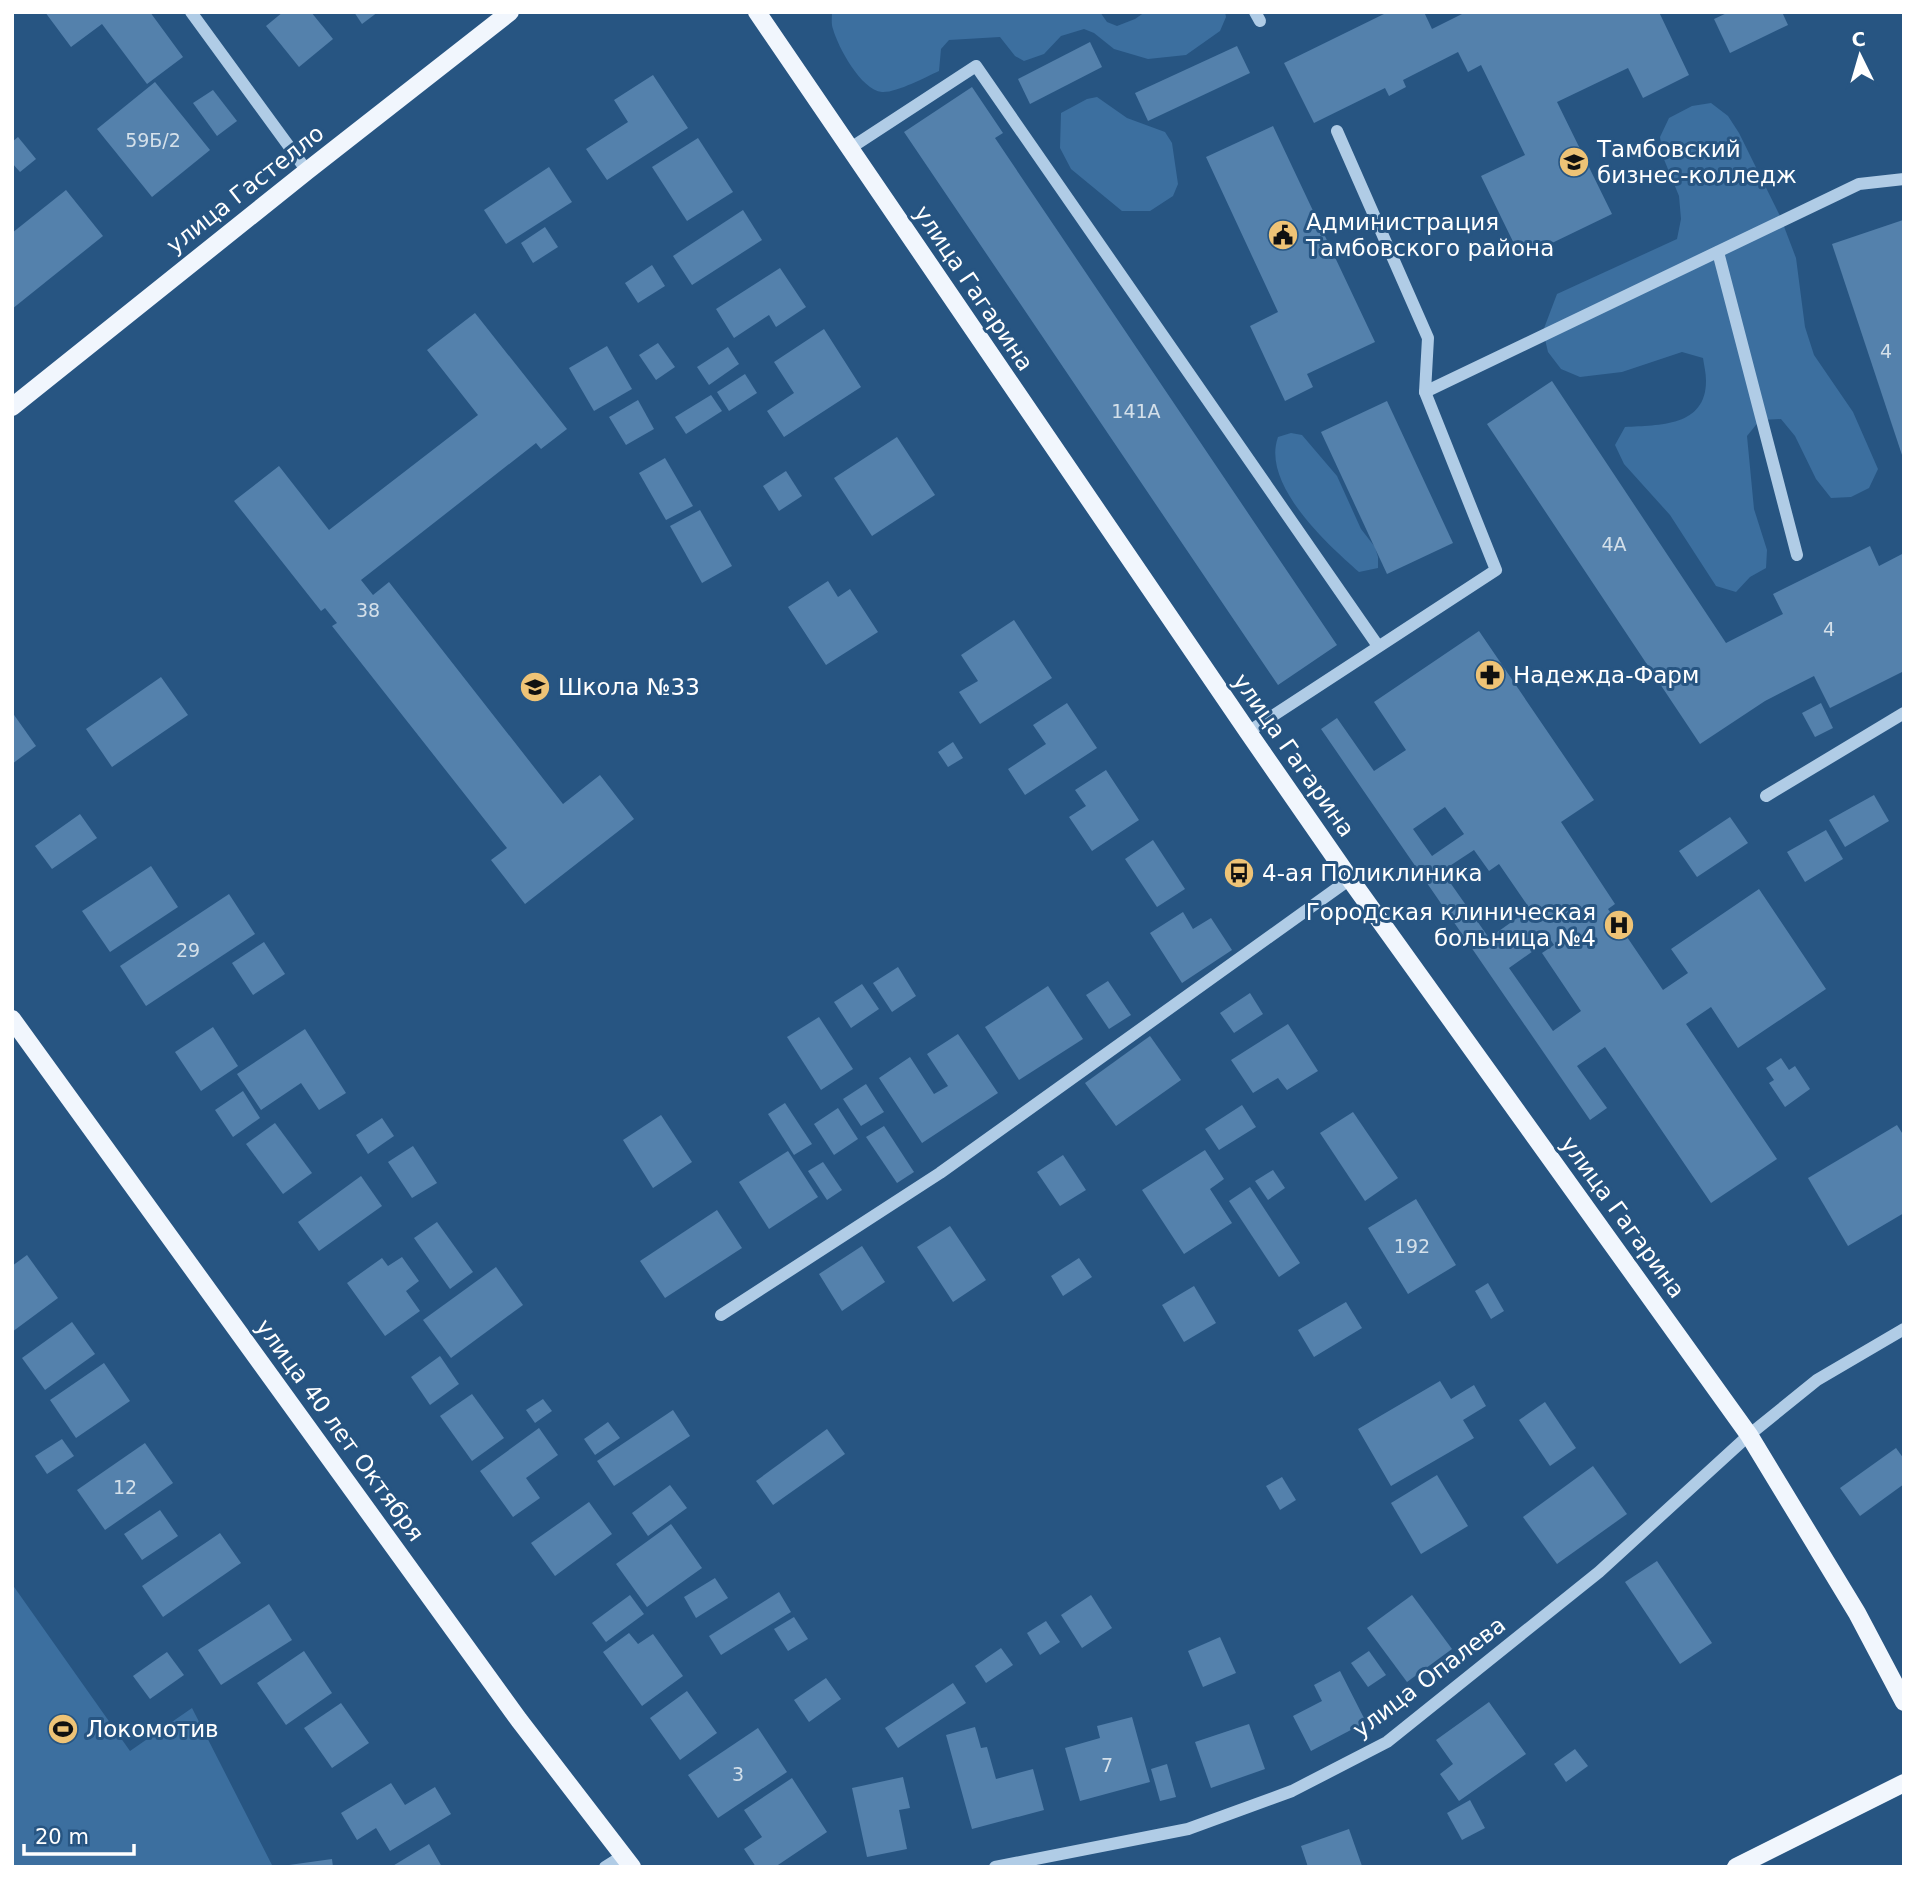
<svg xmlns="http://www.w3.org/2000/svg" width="1916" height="1879" viewBox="0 0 1916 1879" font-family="'DejaVu Sans',sans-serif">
	<rect width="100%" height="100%" fill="#275582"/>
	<g fill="#3c6f9f">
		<path d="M832,12H1100L1107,22L1117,26L1135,19L1145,12H1225L1226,17L1220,31L1186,55L1148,59L1114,49L1094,33L1084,29L1061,36L1044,54L1024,61L1015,56L1000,37L949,40L941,49L939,71C926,77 896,93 882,92C861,90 838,47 833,29C831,24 832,17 832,12Z"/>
		<polygon points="1097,97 1127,118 1165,132 1172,143 1178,184 1173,196 1150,211 1122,211 1071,169 1060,148 1061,113 1087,99"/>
		<path d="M1711,103L1728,116L1739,133L1780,216L1796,258L1805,327L1814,355L1853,412L1878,469L1869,488L1851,497L1831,498L1816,479L1795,436L1781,419L1760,420L1747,436L1754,509L1767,550L1766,568L1750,577L1736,592L1716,586L1670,515L1624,464L1615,445L1625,427C1659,425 1706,427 1706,381C1706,373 1704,365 1703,358L1682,352L1622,372L1580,377L1561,369L1548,352L1543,331L1557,294L1677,239L1681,219L1679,196L1663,157L1660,137L1669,118L1692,106Z"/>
		<path d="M1291,433L1302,435L1337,476L1361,529L1375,547L1378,557V568L1359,572C1327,544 1261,484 1278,437Z"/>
		<polygon points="12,1584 130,1751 192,1708 272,1865 271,1867 12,1867"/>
	</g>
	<g fill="#5481ac" fill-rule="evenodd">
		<polygon points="45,12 150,12 183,57 147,84 102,24 71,47"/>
		<polygon points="283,12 311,12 333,39 299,67 266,26"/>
		<polygon points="354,12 378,12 362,24"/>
		<polygon points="1388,12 1424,12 1432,29 1466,12 1659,12 1689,75 1643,98 1628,68 1557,102 1612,214 1521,258 1481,176 1525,155 1481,65 1468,72 1458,52 1403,80 1406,87 1389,96 1385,88 1314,123 1284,63"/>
		<polygon points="1729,12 1782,12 1788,25 1730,53 1714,19"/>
		<polygon points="1090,42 1102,67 1030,104 1018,79"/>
		<polygon points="1237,46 1250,73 1148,121 1135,93"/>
		<polygon points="653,75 688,128 607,180 586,149 628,122 614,100"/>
		<polygon points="155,82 210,150 152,197 97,129"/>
		<polygon points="972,87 1003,133 995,138 1337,645 1278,685 904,132"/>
		<polygon points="213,90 237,121 217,136 193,103"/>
		<polygon points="1273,126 1375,342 1307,374 1313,387 1285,401 1250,326 1278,312 1206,157"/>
		<polygon points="18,137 36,159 20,172 12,163 12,142"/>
		<polygon points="698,138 733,192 687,221 652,167"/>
		<polygon points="549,167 572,202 506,244 484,210"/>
		<polygon points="66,190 103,236 12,309 12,233"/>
		<polygon points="743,210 762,240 692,285 673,256"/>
		<polygon points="1903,220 1904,223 1903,458 1832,244"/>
		<polygon points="545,227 558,247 533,263 521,243"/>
		<polygon points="652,265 665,286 638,303 625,283"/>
		<polygon points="780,268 806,307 776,327 769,315 734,338 716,309"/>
		<polygon points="475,313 567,429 541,449 536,443 361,580 373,595 389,582 563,804 600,775 634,819 525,904 491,860 507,848 332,626 337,623 325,608 321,611 234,501 279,466 329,530 478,415 427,350"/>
		<polygon points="824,329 861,387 784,437 767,411 794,393 774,362"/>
		<polygon points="658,343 675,367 656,380 639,355"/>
		<polygon points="607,346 632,389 594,411 569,368"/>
		<polygon points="728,347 739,364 709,385 697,367"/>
		<polygon points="745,374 757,393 729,411 717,392"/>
		<polygon points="1552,381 1726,643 1783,614 1773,594 1870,546 1879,566 1904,553 1904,671 1830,708 1814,676 1765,701 1700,744 1487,424"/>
		<polygon points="711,395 722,411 686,434 675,417"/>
		<polygon points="638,400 654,429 626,445 609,417"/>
		<polygon points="1387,401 1453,543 1387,574 1321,432"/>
		<polygon points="897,437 935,495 872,536 834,478"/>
		<polygon points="665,458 693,506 666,520 639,473"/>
		<polygon points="786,471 802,496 779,511 763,486"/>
		<polygon points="700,510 732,566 702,583 670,526"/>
		<polygon points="828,581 838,597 850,589 878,632 826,665 788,607"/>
		<polygon points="1014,620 1052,678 980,724 959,692 978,681 961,655"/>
		<path d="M1479,631L1594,800L1561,822L1615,904L1608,909L1663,990L1688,973L1671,949L1759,889L1826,989L1738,1048L1711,1007L1686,1024L1777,1159L1711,1203L1605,1047L1577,1066L1607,1108L1590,1120L1321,729L1337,718L1374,771L1406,750L1374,702ZM1445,807L1464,834L1432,856L1413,829ZM1474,850L1489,871L1499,864L1530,909L1489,938L1442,871ZM1550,939L1554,945L1542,953L1581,1011L1553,1031L1509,968Z"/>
		<polygon points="161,677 188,715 112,767 86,729"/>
		<polygon points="1067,703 1097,748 1025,795 1008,769 1046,744 1033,725"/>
		<polygon points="1821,703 1833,728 1815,737 1802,713"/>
		<polygon points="12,712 36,746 12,764"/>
		<polygon points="953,742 963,758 948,767 938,752"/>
		<polygon points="1106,770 1139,820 1092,851 1069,817 1086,806 1075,790"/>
		<polygon points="1874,795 1889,821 1845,847 1829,820"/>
		<polygon points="80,814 97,838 52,869 35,846"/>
		<polygon points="1730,817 1748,843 1697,877 1679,851"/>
		<polygon points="1826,830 1843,859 1805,882 1787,852"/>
		<polygon points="1153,840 1185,889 1157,907 1125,859"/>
		<polygon points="151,866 178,907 110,952 82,911"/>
		<polygon points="229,894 255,934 146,1006 120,966"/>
		<polygon points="1183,912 1193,929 1211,918 1232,950 1182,983 1150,933"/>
		<polygon points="264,942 285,974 253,995 232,963"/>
		<polygon points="898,967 916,996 892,1012 873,983"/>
		<polygon points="1108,981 1131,1015 1109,1029 1086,995"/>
		<polygon points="862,984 879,1009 851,1028 834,1002"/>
		<polygon points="1048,986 1083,1039 1019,1080 985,1027"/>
		<polygon points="1250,993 1263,1014 1234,1033 1220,1013"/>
		<polygon points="819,1017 853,1069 821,1090 787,1037"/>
		<polygon points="1288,1024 1318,1071 1287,1090 1278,1078 1253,1093 1231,1060"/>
		<polygon points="213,1027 238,1066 201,1091 175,1052"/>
		<polygon points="305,1029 346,1093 319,1110 301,1083 261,1110 237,1074"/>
		<polygon points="958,1034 998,1093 922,1143 879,1078 910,1057 934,1094 948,1086 927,1054"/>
		<polygon points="1150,1036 1181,1080 1116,1126 1085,1083"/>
		<polygon points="1781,1058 1789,1070 1795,1066 1810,1089 1785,1107 1769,1083 1774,1080 1766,1068"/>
		<polygon points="866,1084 884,1112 861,1126 843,1099"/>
		<polygon points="243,1091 260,1118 233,1137 215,1110"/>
		<polygon points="785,1103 812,1144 794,1155 768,1114"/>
		<polygon points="1242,1105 1256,1127 1219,1150 1205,1129"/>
		<polygon points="838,1108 858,1139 834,1155 814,1124"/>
		<polygon points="1353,1112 1398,1178 1365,1201 1320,1133"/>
		<polygon points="661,1115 692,1162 653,1188 623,1140"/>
		<polygon points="382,1118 394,1136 368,1154 356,1135"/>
		<polygon points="275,1123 312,1173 283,1194 246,1144"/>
		<polygon points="1897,1125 1904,1136 1904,1213 1848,1246 1808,1178"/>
		<polygon points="884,1126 914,1172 897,1183 866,1137"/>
		<polygon points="413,1146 437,1183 412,1198 388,1162"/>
		<polygon points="1205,1150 1224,1179 1210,1189 1232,1223 1184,1254 1142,1190"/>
		<polygon points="788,1151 818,1197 769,1229 739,1182"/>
		<polygon points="1063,1155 1086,1190 1060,1206 1037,1172"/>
		<polygon points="823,1162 842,1190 827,1200 808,1171"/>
		<polygon points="1273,1170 1285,1188 1268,1200 1255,1181"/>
		<polygon points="361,1176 382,1206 319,1251 298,1222"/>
		<polygon points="1250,1187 1300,1263 1279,1277 1229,1201"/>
		<polygon points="1416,1199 1456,1265 1408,1294 1368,1228"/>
		<polygon points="717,1210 742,1248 665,1298 640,1261"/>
		<polygon points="437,1222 473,1272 450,1289 414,1238"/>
		<polygon points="950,1226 986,1280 953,1302 917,1247"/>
		<polygon points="862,1246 885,1282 842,1311 819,1274"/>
		<polygon points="27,1255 58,1298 12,1332 12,1266"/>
		<polygon points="402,1257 419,1281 406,1291 420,1311 385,1336 347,1283 382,1258 388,1266"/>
		<polygon points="1079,1258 1092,1277 1063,1296 1051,1276"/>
		<polygon points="496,1267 523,1305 451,1358 423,1320"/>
		<polygon points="1488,1283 1504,1311 1491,1319 1475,1291"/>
		<polygon points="1194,1286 1216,1323 1184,1342 1162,1305"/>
		<polygon points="1346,1302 1362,1328 1314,1357 1298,1330"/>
		<polygon points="72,1322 95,1354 45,1390 22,1358"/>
		<polygon points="440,1356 459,1384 430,1405 411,1377"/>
		<polygon points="104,1363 130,1401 76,1438 50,1400"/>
		<polygon points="1440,1381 1451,1399 1474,1385 1486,1406 1463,1420 1474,1438 1391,1486 1358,1429"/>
		<polygon points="472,1394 504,1438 472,1461 440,1416"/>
		<polygon points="543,1399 552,1411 535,1423 526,1410"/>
		<polygon points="1545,1402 1576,1448 1550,1466 1519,1420"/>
		<polygon points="673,1410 690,1436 614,1486 597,1461"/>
		<polygon points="608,1422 620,1438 595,1455 584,1439"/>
		<polygon points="539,1428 558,1455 526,1478 540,1498 513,1517 480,1471"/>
		<polygon points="827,1429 845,1454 773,1505 756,1481"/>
		<polygon points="62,1439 74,1456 47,1474 35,1456"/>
		<polygon points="145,1443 173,1483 105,1530 77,1490"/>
		<polygon points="1896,1448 1904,1459 1904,1484 1860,1516 1840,1488"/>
		<polygon points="1593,1466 1627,1514 1557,1564 1523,1517"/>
		<polygon points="1437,1475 1468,1526 1421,1554 1391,1503"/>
		<polygon points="1282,1477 1296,1500 1280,1510 1266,1486"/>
		<polygon points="670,1485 687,1508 648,1536 632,1513"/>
		<polygon points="589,1502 612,1534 555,1576 531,1543"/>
		<polygon points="160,1510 178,1536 142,1560 124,1534"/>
		<polygon points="671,1524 702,1568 647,1607 616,1564"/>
		<polygon points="220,1533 241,1563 163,1617 142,1586"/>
		<polygon points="1657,1561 1712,1643 1680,1664 1625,1582"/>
		<polygon points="715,1578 728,1598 696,1618 684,1597"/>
		<polygon points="779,1592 791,1612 721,1655 709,1636"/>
		<polygon points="630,1595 644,1614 606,1642 592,1623"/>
		<polygon points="1091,1595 1112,1628 1082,1648 1061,1615"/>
		<polygon points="1412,1595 1452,1649 1407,1682 1367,1628"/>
		<polygon points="269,1604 292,1640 221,1685 198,1650"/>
		<polygon points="794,1617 808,1639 788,1651 774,1629"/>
		<polygon points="1046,1621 1060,1642 1040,1655 1027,1633"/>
		<polygon points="629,1633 638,1644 653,1634 683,1676 642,1706 603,1652"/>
		<polygon points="1220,1637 1236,1673 1203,1687 1188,1651"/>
		<polygon points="1001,1648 1013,1665 986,1683 975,1666"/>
		<polygon points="304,1651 332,1693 286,1725 257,1683"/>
		<polygon points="1369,1651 1386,1675 1368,1687 1351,1663"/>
		<polygon points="167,1652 184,1675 150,1699 133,1676"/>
		<polygon points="1340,1671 1366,1722 1311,1751 1293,1716 1322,1701 1314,1685"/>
		<polygon points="826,1678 841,1699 809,1722 794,1700"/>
		<polygon points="953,1683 966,1703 898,1748 885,1728"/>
		<polygon points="687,1691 717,1733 680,1760 650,1718"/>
		<polygon points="1489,1702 1526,1754 1459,1801 1440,1774 1453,1764 1436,1740"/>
		<polygon points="341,1703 369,1743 332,1768 304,1728"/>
		<polygon points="1132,1717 1150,1782 1080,1801 1065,1748 1100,1738 1097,1726"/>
		<polygon points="1249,1724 1265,1769 1211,1788 1195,1742"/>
		<polygon points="975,1727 981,1748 987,1747 996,1779 1033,1769 1044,1810 972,1829 946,1735"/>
		<polygon points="758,1728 787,1772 718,1818 688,1775"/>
		<polygon points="1575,1749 1588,1766 1566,1782 1554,1764"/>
		<polygon points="1167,1764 1176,1797 1160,1801 1151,1769"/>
		<polygon points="903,1777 910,1808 899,1810 907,1849 867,1857 852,1788"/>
		<polygon points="792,1778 827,1832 775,1867 756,1867 744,1849 762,1837 744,1810"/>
		<polygon points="391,1783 405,1805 435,1787 451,1814 390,1851 376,1828 357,1840 341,1813"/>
		<polygon points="1470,1800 1485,1828 1462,1840 1447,1813"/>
		<polygon points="1349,1829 1362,1866 1308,1867 1301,1846"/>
		<polygon points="429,1844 442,1867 391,1867"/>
		<polygon points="332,1859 333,1867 290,1867 289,1865"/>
	</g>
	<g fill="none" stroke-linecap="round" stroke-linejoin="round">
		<g stroke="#b0cce6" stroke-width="12">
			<polyline points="191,12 307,171"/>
			<polyline points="1255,12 1260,21"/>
			<polyline points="849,149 976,66 1378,646"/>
			<polyline points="1718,252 1797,555"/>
			<polyline points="1425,392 1859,184 1904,179"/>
			<polyline points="1248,732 1496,570 1425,392 1428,338 1337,131"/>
			<polyline points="1766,796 1904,713"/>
			<polyline points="721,1315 940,1173 1350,879"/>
			<polyline points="605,1867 624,1855"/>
			<polyline points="995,1867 1188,1829 1292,1791 1387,1742 1599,1572 1749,1435 1817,1380 1904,1329"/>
		</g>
		<g stroke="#f1f6fd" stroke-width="18">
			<polyline points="757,12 1248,732 1350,879 1749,1435 1857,1613 1904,1702"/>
			<polyline points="12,407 307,171 510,12"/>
			<polyline points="12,1019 519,1720 632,1867"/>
			<polyline points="1736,1867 1904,1783"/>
		</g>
	</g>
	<defs>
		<g id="university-disc" transform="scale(1.575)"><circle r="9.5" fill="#eec376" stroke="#275582"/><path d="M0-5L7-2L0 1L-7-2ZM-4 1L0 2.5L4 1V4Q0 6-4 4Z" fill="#111"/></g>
		<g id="civic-disc" transform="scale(1.575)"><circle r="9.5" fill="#eec376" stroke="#275582"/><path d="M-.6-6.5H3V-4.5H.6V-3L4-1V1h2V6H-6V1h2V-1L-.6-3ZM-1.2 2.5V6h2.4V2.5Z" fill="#111"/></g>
		<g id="pharmacy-disc" transform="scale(1.575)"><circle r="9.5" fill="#eec376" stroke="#275582"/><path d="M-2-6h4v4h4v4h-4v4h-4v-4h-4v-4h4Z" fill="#111"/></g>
		<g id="school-disc" transform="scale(1.575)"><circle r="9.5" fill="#eec376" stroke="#275582"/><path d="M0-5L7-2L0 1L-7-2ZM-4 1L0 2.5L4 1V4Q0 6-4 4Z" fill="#111"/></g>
		<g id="bus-disc" transform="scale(1.575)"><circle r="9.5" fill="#eec376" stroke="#275582"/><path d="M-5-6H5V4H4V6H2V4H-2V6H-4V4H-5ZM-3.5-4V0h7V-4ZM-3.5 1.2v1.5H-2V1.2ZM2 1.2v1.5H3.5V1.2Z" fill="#111"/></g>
		<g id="hospital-disc" transform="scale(1.575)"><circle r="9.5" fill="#eec376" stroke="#275582"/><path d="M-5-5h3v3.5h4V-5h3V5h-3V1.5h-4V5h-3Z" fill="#111"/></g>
		<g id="stadium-disc" transform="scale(1.575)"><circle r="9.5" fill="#eec376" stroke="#275582"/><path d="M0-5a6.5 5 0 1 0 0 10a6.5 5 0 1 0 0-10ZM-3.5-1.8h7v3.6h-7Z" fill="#111"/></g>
	</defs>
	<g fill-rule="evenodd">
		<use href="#university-disc" x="1574" y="162"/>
		<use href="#civic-disc" x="1283" y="235"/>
		<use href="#pharmacy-disc" x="1490" y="675"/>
		<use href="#school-disc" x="535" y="687"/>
		<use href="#bus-disc" x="1239" y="873"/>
		<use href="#hospital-disc" x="1619" y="925"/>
		<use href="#stadium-disc" x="63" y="1729"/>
	</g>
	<g text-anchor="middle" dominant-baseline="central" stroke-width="6" stroke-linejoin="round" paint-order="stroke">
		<g font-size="19" fill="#d4e0ea">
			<text x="153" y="140">59Б/2</text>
			<text x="1886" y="351">4</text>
			<text x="1136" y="411">141А</text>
			<text x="1614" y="544">4А</text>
			<text x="368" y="610">38</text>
			<text x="1829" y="629">4</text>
			<text x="188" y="950">29</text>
			<text x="1412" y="1246">192</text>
			<text x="125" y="1487">12</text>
			<text x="1107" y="1765">7</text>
			<text x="738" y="1774">3</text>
		</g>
		<g font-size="23" fill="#fff" stroke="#275582" text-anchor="start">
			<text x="1597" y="149">Тамбовский<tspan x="1597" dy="26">бизнес-колледж</tspan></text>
			<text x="1306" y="222">Администрация<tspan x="1306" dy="26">Тамбовского района</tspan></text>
			<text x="1513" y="675">Надежда-Фарм</text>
			<text x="558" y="687">Школа №33</text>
			<text x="1262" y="873">4-ая Поликлиника</text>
			<text x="1596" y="912" text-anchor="end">Городская клиническая<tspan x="1596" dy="26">больница №4</tspan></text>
			<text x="86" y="1729">Локомотив</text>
		</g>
		<g font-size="23" fill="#fff" stroke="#275582">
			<text transform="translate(245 189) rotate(-38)">улица Гастелло</text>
			<text transform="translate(974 288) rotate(56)">улица Гагарина</text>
			<text transform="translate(1294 755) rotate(55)">улица Гагарина</text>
			<text transform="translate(1623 1217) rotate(54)">улица Гагарина</text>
			<text transform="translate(340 1430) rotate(54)">улица 40 лет Октября</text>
			<text transform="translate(1429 1677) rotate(-37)">улица Опалева</text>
		</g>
	</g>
	<rect width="1916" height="1879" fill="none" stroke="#ffffff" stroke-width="28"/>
	<g transform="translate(1860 56) rotate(355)" stroke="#275582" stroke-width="5" paint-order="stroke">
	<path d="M0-5L12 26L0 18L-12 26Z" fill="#ffffff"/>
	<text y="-10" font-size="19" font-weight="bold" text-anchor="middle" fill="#ffffff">С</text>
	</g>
	<path d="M24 1844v10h110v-10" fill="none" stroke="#ffffff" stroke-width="3.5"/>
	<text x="35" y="1844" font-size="21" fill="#ffffff" stroke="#275582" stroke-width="5" paint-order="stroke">20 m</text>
</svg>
